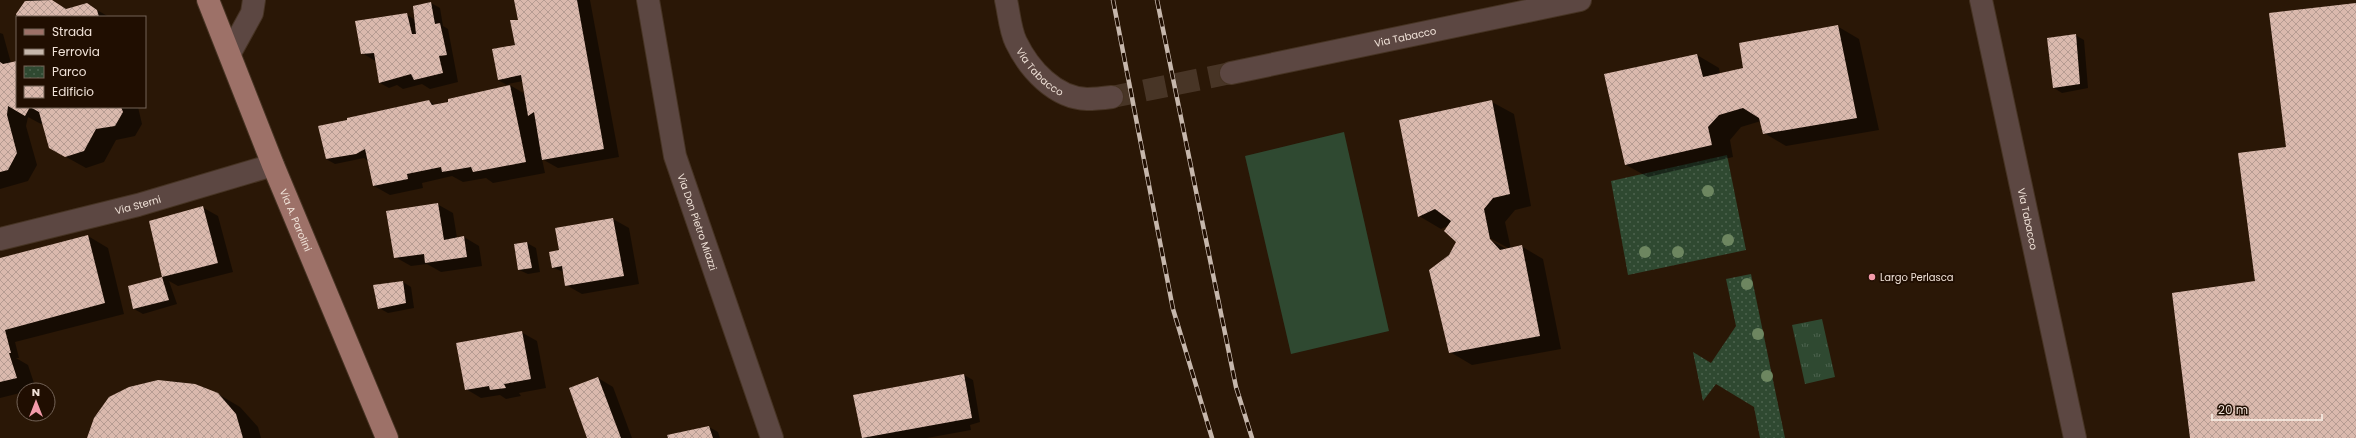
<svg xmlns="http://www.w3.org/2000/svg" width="2356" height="438" viewBox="0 0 2356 438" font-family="Poppins,sans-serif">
	<defs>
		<pattern id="grass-tufts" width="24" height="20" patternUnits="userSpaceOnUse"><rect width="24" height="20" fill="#2f4931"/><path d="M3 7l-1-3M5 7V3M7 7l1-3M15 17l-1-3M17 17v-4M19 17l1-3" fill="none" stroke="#4d634e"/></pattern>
		<pattern id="park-dots" width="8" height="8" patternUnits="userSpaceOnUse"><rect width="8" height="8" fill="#2f4931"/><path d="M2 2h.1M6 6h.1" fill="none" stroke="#4d634e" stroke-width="1.8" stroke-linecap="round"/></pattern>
		<pattern id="building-cross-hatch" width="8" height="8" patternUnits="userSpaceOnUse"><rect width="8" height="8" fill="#dab9ad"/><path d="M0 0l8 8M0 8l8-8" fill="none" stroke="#b69c92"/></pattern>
	</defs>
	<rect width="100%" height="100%" fill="#2a1706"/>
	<polygon fill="url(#grass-tufts)" points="1822,319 1835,377 1805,384 1792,325"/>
	<g fill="url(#park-dots)">
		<polygon points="1727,155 1746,250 1628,275 1611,181"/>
		<polygon points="1751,274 1785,438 1760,438 1754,407 1716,384 1703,401 1693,352 1711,363 1736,326 1726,279"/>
	</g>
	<polygon fill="#2f4931" points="1344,132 1389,331 1291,354 1245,156"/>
	<g fill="#0007" fill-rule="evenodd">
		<polygon points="31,0 50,0 66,9 87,4 109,17 18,17 26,1"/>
		<path d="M515,0H590L619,157L558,168L542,159L545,173L493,183L486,178L463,182L452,176L422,183L423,188L390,195L374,186L368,161L364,158L335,164L326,159L429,101L435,105L449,103L509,86L498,80L516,46L519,20ZM523,81L525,94L508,84Z"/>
		<polygon points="431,3 440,8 443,26 448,29 458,82 430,89 422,84 403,89 397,85 389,88 380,83 377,62 362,53 406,14 415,20"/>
		<polygon points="1837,26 1859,39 1879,130 1786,146 1764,133 1761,121 1741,127 1730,140 1733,157 1648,177 1626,165 1605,75 1697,55 1719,68 1720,74 1744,69"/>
		<polygon points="0,33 3,34 11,63 17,62 17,107 138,107 142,124 135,136 116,140 104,162 86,168 50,148 43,121 41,124 28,117 26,126 37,165 28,181 0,189"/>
		<polygon points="2075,35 2084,40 2088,88 2062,93 2054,88"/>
		<path d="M1492,102L1514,114L1531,206L1515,210L1505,222L1511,249L1521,246L1543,259L1561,349L1472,365L1450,352L1449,256L1457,242L1450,225L1441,229L1419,216ZM1486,236L1510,249H1506L1485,237Z"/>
		<polygon points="437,204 453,213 457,238 464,237 479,246 482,266 441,272 427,264 411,266 395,257"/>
		<polygon points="202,207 218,216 233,272 178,286 169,281 177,304 143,314 134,309 129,287 163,278 150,222"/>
		<polygon points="613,219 629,228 639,284 582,294 566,285 564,272 553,268 560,251"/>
		<polygon points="88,236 108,248 124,314 15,342 19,358 16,358 28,365 36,389 24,390 24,392 0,398 0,259"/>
		<polygon points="527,243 536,248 540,272 528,274 519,270"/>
		<polygon points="403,282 411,287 414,308 388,313 379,308"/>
		<polygon points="521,332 537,341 546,388 519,393 521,396 506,399 500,395 481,398 466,389"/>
		<polygon points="964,375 973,380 980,422 970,425 971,430 927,438 863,438 855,395"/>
		<polygon points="598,378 613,387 632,438 588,438"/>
		<polygon points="158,381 180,382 218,394 240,407 258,427 261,438 88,438"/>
		<polygon points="709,427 718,432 720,438 669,438"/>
	</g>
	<g fill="url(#building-cross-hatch)">
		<polygon points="52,0 66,9 87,3 97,10 99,17 17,17 16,14 25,1"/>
		<polygon points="514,0 577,0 604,149 542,160 534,112 528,116 521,75 498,80 492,49 515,45 510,20 518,20"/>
		<polygon points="431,2 435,24 440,23 447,55 439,56 443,73 414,80 411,74 379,83 374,53 361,54 355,21 407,13 412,34 416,34 413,6"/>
		<polygon points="2356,3 2356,438 2190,438 2172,293 2255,281 2238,153 2286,147 2269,13"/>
		<polygon points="1838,25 1857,118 1763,134 1759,118 1743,108 1719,115 1708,127 1712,145 1625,165 1604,74 1697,54 1703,77 1743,68 1739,43"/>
		<polygon points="2076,34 2080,84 2053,88 2047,38"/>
		<polygon points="17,61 17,107 30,107 25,116 8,106 7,115 17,153 8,170 0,172 0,62 3,64"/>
		<polygon points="510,85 526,162 473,172 471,167 442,172 441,167 407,174 408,179 373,186 365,149 356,154 326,159 318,126 347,120 347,118 429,100 432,105 448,102 448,99"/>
		<polygon points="1492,100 1510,194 1493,198 1484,209 1490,239 1500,250 1522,245 1540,336 1449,353 1429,270 1449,255 1456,242 1444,231 1451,221 1435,209 1418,217 1399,120"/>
		<polygon points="30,107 121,107 123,112 115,126 96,129 84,151 65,157 49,148 39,112"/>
		<polygon points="438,203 444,240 464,236 467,257 425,263 424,254 394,258 386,211"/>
		<polygon points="203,206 218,263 162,277 149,221"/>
		<polygon points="613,218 624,276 565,286 562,266 552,268 549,252 559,250 555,228"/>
		<polygon points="88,235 105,303 5,330 11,353 9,353 17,378 0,382 0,258"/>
		<polygon points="527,242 532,268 518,270 514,244"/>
		<polygon points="162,277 169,300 133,309 128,286"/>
		<polygon points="403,281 406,303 378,309 373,285"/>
		<polygon points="522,331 531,379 504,384 506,388 490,390 489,386 465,390 456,343"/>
		<polygon points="964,374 972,418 862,438 853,395"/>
		<polygon points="598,377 621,438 587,438 569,388"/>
		<polygon points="158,380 195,384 218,393 236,414 243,438 87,438 94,418 109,397 129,387"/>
		<polygon points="709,426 713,438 668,438 667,435"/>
	</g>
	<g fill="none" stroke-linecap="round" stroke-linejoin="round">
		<polyline stroke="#483526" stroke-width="22" stroke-dasharray="22 11" stroke-linecap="butt" points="1112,97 1231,73"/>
		<g stroke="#463323" stroke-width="24">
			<g id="minor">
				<path id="s1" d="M648,0L675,156L772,438"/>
				<path id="s2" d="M1006,0C1009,13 1010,30 1016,42C1029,69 1055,98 1087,99C1095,99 1104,98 1112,97"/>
				<path id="s3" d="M1981,0L2075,438"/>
				<polyline points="230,53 252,13 254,0"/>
				<path id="s4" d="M1231,73L1580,0"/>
				<path id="s5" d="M0,239L138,205L273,165"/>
			</g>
		</g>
		<g stroke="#463323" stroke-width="24">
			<g id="major">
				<path id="s6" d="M208,0L273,165L387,438"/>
			</g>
		</g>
		<use href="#minor" stroke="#5c4742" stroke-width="22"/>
		<use href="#major" stroke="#9d7168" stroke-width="22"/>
		<g stroke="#c6b7ac" stroke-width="4.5">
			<g id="rail">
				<polyline points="1113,0 1173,309 1212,438"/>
				<polyline points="1157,0 1236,387 1252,438"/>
			</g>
		</g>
		<use href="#rail" stroke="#200e01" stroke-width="3" stroke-dasharray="9" stroke-linecap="butt"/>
	</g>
	<g fill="#6d8660">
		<circle cx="1708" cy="191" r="6"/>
		<circle cx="1728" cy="240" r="6"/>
		<circle cx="1645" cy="252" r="6"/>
		<circle cx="1678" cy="252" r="6"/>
		<circle cx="1747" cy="284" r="6"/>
		<circle cx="1758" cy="334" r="6"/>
		<circle cx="1767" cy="376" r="6"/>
	</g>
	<circle fill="#f39aa9" stroke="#200e01" stroke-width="1.5" cx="1872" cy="277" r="4"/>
	<g text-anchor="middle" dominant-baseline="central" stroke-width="4" stroke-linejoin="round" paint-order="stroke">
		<g font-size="10" fill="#f0e2d8" stroke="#200e01">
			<text stroke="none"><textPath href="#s4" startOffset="178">Via Tabacco</textPath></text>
			<text stroke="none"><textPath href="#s2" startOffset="82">Via Tabacco</textPath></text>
			<text stroke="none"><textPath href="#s5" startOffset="142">Via Sterni</textPath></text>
			<text stroke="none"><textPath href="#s3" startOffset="224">Via Tabacco</textPath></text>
			<text stroke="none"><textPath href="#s6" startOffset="237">Via A. Parolini</textPath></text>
			<text stroke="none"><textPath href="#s1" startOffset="228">Via Don Pietro Miazzi</textPath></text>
		</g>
		<g font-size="10" fill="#f0e2d8" stroke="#200e01" text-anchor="start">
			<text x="1880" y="277">Largo Perlasca</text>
		</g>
	</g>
	<rect x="16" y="16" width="130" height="92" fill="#200e01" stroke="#736357"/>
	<rect x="24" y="29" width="20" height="6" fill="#9d7168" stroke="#736357"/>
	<text x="52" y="36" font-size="12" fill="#f0e2d8">Strada</text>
	<rect x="24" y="49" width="20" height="6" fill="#c6b7ac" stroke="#736357"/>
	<text x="52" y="56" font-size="12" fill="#f0e2d8">Ferrovia</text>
	<rect x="24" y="66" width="20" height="12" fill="url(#park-dots)" stroke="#736357"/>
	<text x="52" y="76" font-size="12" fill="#f0e2d8">Parco</text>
	<rect x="24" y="86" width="20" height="12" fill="url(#building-cross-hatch)" stroke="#736357"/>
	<text x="52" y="96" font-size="12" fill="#f0e2d8">Edificio</text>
	<g transform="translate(36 402)"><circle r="19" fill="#200e01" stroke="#736357"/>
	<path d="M0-3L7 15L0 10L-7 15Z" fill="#f39aa9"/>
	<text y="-6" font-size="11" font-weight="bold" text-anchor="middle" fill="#f0e2d8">N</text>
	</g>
	<path d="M2212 414v6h110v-6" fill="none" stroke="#f0e2d8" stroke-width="2"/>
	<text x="2218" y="414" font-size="12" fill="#f0e2d8" stroke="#200e01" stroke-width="3" paint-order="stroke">20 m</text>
</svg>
